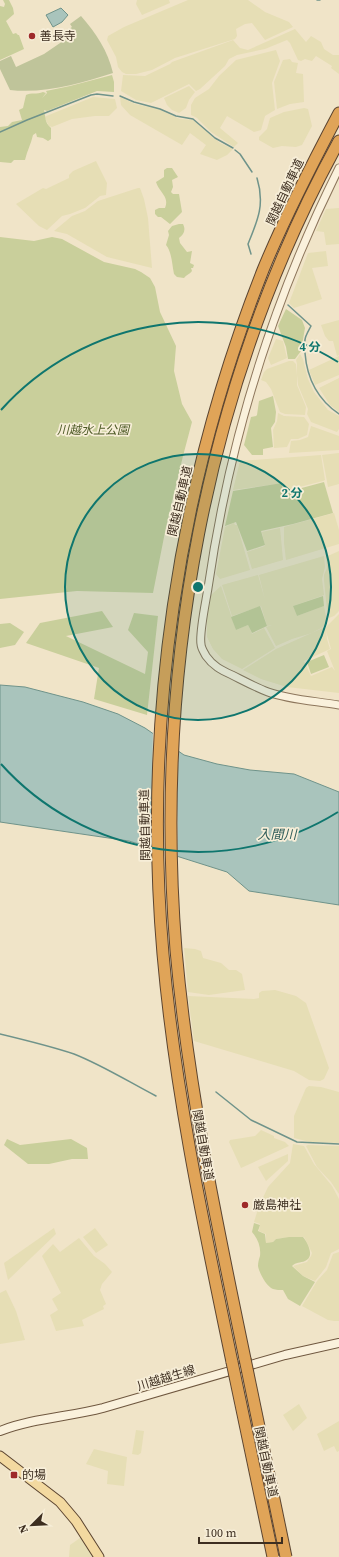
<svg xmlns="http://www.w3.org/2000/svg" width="339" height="1557" viewBox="0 0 339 1557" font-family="'Source Serif 4','Noto Sans JP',serif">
	<rect width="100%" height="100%" fill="#f0e4c8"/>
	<g fill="#e6deb5" fill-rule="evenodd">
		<polygon points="137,0 169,0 170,3 142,15 136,4"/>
		<polygon points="188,0 248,0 265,12 289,22 293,27 265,40 252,23 245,24 236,29 237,36 235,39 175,58 152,70 136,74 126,74 122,72 118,67 116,57 107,40 108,36 124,27"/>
		<polygon points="295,29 306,42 311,36 321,42 324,49 333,55 339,55 339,74 331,68 332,66 316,56 312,61 305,59 301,61 298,60 290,43 287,40 265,49 237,55 229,59 225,66 200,89 196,91 189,84 151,103 136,100 121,91 123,75 145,76 170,64 172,62 233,40 240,48 248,50"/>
		<polygon points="276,50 280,61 272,83 275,110 265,116 261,130 254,132 227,116 220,128 238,143 234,147 211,132 197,118 191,115 191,105 195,98 209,89 219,76 236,60"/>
		<polygon points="290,59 292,62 298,63 296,73 303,74 304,102 290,104 277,109 274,82 283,60"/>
		<polygon points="189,86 195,92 189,100 186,108 179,113 172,110 167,105 164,98"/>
		<polygon points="93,97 115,99 117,108 109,116 95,116 72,119 52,127 49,126 44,117"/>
		<polygon points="120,97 135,104 158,109 180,119 193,120 220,143 233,149 227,155 217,160 200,154 206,145 190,133 182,145 130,115 121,105"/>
		<polygon points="304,108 308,109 312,126 302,145 296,147 282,146 273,148 259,140 259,137 267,129 270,118 284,112"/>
		<polygon points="96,161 107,183 106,195 100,196 85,208 70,214 62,216 47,230 39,226 16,204 43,188 46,189 69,178 69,175 73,171"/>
		<polygon points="138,188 140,188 144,199 148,218 152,268 107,257 67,234 54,231 72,216 85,211 98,201"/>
		<polygon points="339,208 339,244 326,245 324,232 316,231 326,209"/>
		<polygon points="326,251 328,266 312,268 322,299 294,308 289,303 308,253"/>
		<polygon points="339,320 339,355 337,356 333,341 329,341 325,336 321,325"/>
		<polygon points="276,339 283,341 287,358 271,365 268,358"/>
		<polygon points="300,354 303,359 308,379 314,392 328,410 339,416 339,429 337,432 311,422 307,414 308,409 298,385 297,375 297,385 306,407 305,415 285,414 280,412 271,389 266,382 261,380 264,372 267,369 289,361 293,361 296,364 297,375 297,364 296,360"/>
		<polygon points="339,356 339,375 315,385 309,370"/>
		<polygon points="339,378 339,412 330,405 319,388"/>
		<polygon points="278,413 284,416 304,417 309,424 307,435 298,439 291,439 287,447 274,448 273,430 277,421"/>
		<polygon points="311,426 339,436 339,450 289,453 291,441 300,440 308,437"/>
		<polygon points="339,453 339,484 328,487 322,455"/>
		<polygon points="321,455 325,480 323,481 284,491 283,483 233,490 240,461"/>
		<polygon points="334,513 339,530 339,544 286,560 284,543 284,527"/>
		<polygon points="234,523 235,525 237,525 250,570 220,579 216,574 225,527"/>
		<polygon points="280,528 283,560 252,569 247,552 265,546 262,532"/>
		<polygon points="339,551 339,611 334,616 329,618 327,610 324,580 324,575 327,568 326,555 330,555"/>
		<polygon points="324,556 325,567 322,579 324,595 293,606 297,616 324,606 327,623 321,628 312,633 292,639 276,646 266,627 272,625 267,626 261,606 232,616 222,585 258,575 265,600 259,575"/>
		<polygon points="221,586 236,630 248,625 252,634 264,628 275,648 242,669 222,659 213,649 207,637 207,618 210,596"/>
		<path d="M339,614V693L287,687L261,679L243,670L276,649L325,627L326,629V627ZM326,631L331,649L327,651L335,671L332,667L311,676L304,661L330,649L327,639Z"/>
		<polygon points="184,948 195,949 201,951 203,958 221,963 229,970 236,970 242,974 245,990 209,995 188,992"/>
		<polygon points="275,990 296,996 306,1003 329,1068 324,1079 320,1081 309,1080 294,1071 194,1041 188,996 254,999 259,998 259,993 262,991"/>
		<polygon points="309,1086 321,1087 339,1092 339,1143 310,1142 294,1138 294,1116 306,1088"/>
		<polygon points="261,1130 274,1136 274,1138 285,1142 289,1146 241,1168 229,1142 230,1140 255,1136"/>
		<polygon points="293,1144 304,1146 314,1164 332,1186 339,1199 339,1249 331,1253 326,1267 315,1281 303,1276 293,1266 307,1262 311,1256 312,1253 304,1237 281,1238 276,1239 273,1242 266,1243 266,1234 259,1231 260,1224 254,1222 259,1206 268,1187 290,1163"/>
		<polygon points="308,1145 339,1146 339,1194 331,1182 317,1167 306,1146"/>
		<polygon points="288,1154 288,1161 266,1181 258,1167"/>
		<polygon points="54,1228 56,1234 8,1280 4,1263"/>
		<polygon points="95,1228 108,1245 96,1253 83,1237"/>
		<polygon points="79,1238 94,1256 105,1264 112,1272 102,1284 100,1290 106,1304 103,1306 104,1309 82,1320 84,1326 56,1331 50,1315 58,1310 52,1299 61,1293 42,1256 53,1244 60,1252"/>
		<polygon points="339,1252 339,1321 334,1321 328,1320 302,1306 317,1281 327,1270 333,1254"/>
		<polygon points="6,1290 16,1311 25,1340 0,1344 0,1293"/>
		<polygon points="299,1404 307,1418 293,1431 283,1415"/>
		<polygon points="339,1421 339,1451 337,1452 334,1446 324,1451 317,1434"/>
		<polygon points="136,1430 144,1431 141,1453 138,1455 132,1454"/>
		<polygon points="94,1449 127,1457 124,1486 107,1484 108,1471 86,1464"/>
		<polygon points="80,1538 82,1539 94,1557 69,1557 70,1545"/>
	</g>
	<g fill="#c9cf9b">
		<polygon points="3,0 9,0 13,8 14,14 6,21 13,34 16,33 18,35 19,35 24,49 0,60 0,6 4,7 5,4"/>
		<path d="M112,75L114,82V92L97,91L47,111L44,110C46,117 44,122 51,128V139L48,141L43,138L37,137L36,133L33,135C31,144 27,151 25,160H14L11,163L0,162V127L8,126L12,122L22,120L19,110L23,108L26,95C31,92 37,95 43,92L46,93L42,98L47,93L46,91L70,86Z"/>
		<path d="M167,168H172L178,177L172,180L173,187L171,192L173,194H179L182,212L170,224L161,217H158L155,214V210L159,208H165C170,197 159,192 156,182L164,177V170Z"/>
		<path d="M179,224H183C186,230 184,234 179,238L180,243L187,252L192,251L190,263L194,265L193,268H191L192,271C190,274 186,275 184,278L177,277L174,274C172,265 172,252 166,245L169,235L168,231L172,226Z"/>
		<polygon points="0,237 34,241 52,237 62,239 104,262 135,269 141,272 150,278 155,287 160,312 176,346 174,371 182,404 192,422 183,456 166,527 153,593 77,591 0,599"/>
		<polygon points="286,309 302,320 305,328 301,351 295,359 288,359 286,347 278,326"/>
		<polygon points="273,396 276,412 275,422 271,428 273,447 263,449 263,455 252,455 244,445 251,417 256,416 257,415 259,401"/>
		<polygon points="324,482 333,513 293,524 261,531 265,545 247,551 236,522 225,526 233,491 282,483 283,493"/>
		<polygon points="323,596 324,606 297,616 293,606"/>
		<polygon points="260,606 267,626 252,633 248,625 236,630 231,617"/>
		<polygon points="102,611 113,627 66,636 145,674 148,652 128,630 134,613 158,616 147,715 94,699 99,668 26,643 40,623"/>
		<polygon points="10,623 24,632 15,645 0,648 0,624"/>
		<polygon points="324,655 329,667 311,674 307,662"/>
		<polygon points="7,1139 20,1145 71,1139 87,1148 88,1159 72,1159 49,1164 28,1164 4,1145"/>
		<path d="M254,1223L260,1225L258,1231L265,1234L266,1243L273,1242L276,1239L289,1237H303C308,1243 315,1257 305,1261C300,1263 296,1262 292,1266L303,1276L315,1282L300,1306L288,1299L283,1290C280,1290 276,1290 273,1289C267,1287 259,1273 258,1266C258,1262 259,1259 260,1256C261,1247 258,1239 252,1232Z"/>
	</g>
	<path fill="#bfc49a" d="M81,16C96,33 108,51 113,73C81,83 45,94 10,90L0,69V61L11,56L16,67L44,54L63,41L59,36L72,27L70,24Z"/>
	<g fill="#a9c4bc" stroke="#6f938a">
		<polygon points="61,8 68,15 62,22 53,27 46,15"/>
		<polygon points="0,685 25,687 83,702 118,714 145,728 184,755 217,764 250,770 294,774 339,792 339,905 249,891 227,872 129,841 0,822"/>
	</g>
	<polygon fill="#f0e4c8" points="153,731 179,749 177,786 178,857 151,849"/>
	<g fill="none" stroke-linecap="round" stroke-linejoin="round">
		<g stroke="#6f938a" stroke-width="1.5">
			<polyline points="317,0 320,0"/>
			<polyline points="120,96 134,102 160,109 176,116 193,119 215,138 233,148"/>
			<polyline points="0,132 27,120 91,95 97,94 113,96"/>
			<polyline points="235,150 240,154 252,172"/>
			<path d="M251,254L248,244C258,220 265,204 257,178"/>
			<path d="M288,305L311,326C309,330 305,336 305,340C304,344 305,349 305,353C307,379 317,399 339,414"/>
			<path d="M0,1034C25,1040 50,1046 74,1054C102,1065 129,1082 156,1096"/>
			<polyline points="216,1092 251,1120 297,1142 339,1144"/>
		</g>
		<g stroke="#8d765c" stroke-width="9">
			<path id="tertiary" d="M339,168C273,300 229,442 208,588C206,601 199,633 201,644C201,648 204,652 206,656C213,666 221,670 232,675C244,681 255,687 268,692C290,700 316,701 339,705"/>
		</g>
		<g stroke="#6f573f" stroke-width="10">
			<path id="secondary" d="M0,1431C33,1418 69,1417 103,1408L285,1355L339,1343"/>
		</g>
		<g stroke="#5b4430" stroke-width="11">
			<polyline id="primary" points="0,1456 60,1502 76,1521 99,1557"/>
		</g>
		<g stroke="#5b4430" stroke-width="13">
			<g id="motorway">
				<path d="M245,1359C217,1224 188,1088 176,950C154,672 204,387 339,141"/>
				<path d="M232,1362C204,1227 175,1092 163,954C143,722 177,487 263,270C285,216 312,164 339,113"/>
			</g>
		</g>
		<use href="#tertiary" stroke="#faf1dc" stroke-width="7"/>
		<use href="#secondary" stroke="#faf1dc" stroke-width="8"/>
		<use href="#primary" stroke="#f3d9a0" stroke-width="9"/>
		<use href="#motorway" stroke="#e0a458" stroke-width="11"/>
		<g stroke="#5b4430" stroke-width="13" stroke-linecap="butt">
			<g id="motorway-bridge">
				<polyline points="245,1359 286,1557"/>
				<polyline points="232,1362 273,1557"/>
			</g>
		</g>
		<use href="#motorway-bridge" stroke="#e0a458" stroke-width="11"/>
	</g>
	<circle cx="198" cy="587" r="133" fill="#0f766e" fill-opacity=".12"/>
	<g fill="none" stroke="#0f766e" stroke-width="2">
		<circle cx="198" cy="587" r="133"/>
		<path d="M338 812A265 265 0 0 1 1 764M1 410A265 265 0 0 1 338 362"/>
	</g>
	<g fill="#9e2a2b" stroke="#f7eed8" stroke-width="1.5">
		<circle cx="32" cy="36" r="4"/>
		<circle cx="245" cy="1205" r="4"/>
		<rect x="10" y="1471" width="8" height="8" rx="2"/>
	</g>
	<g text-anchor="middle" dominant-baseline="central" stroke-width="3.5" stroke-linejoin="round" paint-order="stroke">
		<g font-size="12" fill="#3d2e20" stroke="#f7eed8" text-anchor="start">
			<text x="40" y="36">善長寺</text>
			<text x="253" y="1205">厳島神社</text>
			<text x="22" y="1475">的場</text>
		</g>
		<g font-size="12" fill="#3d2e20" stroke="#f7eed8">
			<text transform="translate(285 192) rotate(-65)">関越自動車道</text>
			<text transform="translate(180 501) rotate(-77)">関越自動車道</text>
			<text transform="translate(145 825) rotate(-91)">関越自動車道</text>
			<text transform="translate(203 1145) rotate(80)">関越自動車道</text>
			<text transform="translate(166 1378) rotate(-17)">川越越生線</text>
			<text transform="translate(266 1462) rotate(78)">関越自動車道</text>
		</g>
		<g font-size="12" font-style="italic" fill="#4d5a26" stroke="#f7eed8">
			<text x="93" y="430">川越水上公園</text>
		</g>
		<g font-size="13" font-style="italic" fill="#2f5d5a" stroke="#f7eed8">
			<text x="277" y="834">入間川</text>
		</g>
	</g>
	<circle cx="198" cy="587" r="6" fill="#0f766e" stroke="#f7eed8" stroke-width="2"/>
	<g font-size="12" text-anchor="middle" font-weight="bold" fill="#0f766e" stroke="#f7eed8" stroke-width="3.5" stroke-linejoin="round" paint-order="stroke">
		<text x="310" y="351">4 分</text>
		<text x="292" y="497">2 分</text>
	</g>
	<g transform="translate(32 1525) rotate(246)" stroke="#f7eed8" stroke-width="3" paint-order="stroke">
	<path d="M0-3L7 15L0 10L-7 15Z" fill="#3d2e20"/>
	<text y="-6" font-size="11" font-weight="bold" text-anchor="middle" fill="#3d2e20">N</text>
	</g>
	<path d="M199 1537v6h83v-6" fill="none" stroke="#3d2e20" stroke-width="2"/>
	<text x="205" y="1537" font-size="12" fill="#3d2e20" stroke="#f7eed8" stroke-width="3" paint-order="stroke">100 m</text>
</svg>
